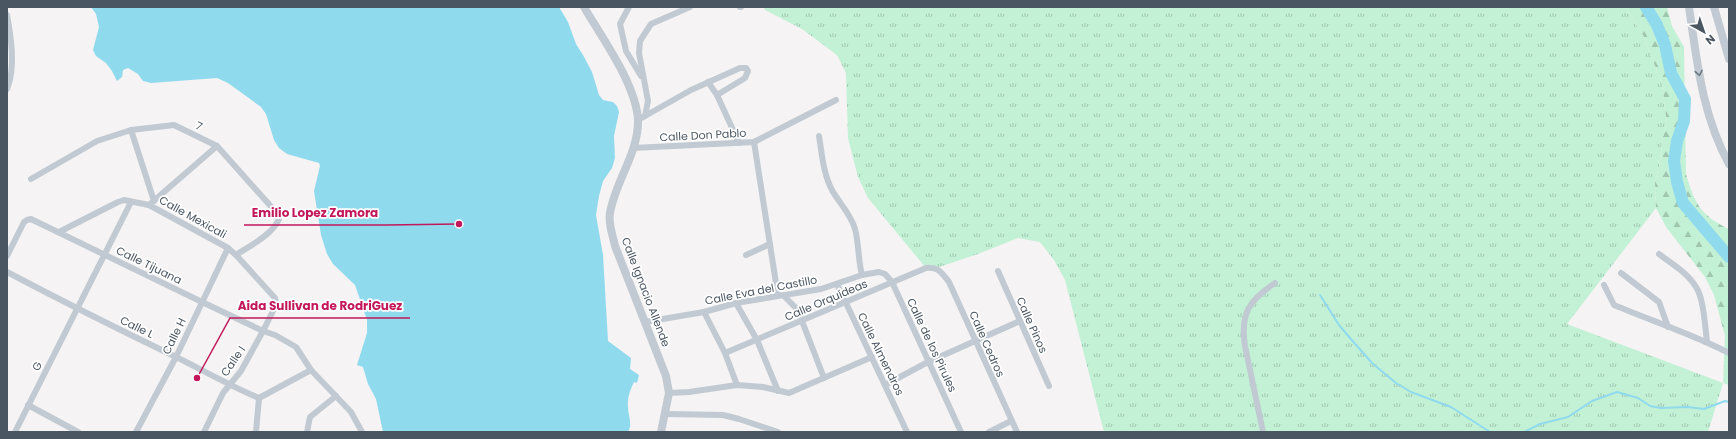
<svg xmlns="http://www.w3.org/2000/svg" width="1736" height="439" viewBox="0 0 1736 439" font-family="Poppins,sans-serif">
	<defs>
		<pattern id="grass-tufts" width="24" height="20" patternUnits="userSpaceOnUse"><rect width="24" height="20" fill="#c3f1d5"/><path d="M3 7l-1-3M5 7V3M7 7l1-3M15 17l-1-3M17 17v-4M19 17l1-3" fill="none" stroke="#a0c6b0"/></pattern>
		<pattern id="forest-firs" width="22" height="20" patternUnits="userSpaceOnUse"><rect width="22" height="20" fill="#c3f1d5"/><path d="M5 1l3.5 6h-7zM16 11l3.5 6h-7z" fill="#a0c6b0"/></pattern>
	</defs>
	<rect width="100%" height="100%" fill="#f5f3f3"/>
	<polygon fill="url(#grass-tufts)" points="764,7 1625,7 1643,35 1662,84 1667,124 1662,140 1660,162 1655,183 1656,208 1567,324 1723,383 1708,432 1104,432 1065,280 1054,260 1040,242 1018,238 978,254 936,268 926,268 868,198 858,177 848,138 846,73 837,55 802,29 765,10"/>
	<path fill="url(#forest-firs)" d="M1625,7H1667L1672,26L1684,47L1686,174C1695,204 1700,215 1729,229V385L1723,383L1725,336L1714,295L1705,277L1666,227L1656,208L1655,183L1660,162L1662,140L1667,124L1662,84L1643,35Z"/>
	<path fill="#90daee" d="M91,7H559L568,22L576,44L583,55L592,72L599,95L603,100L613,102L617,106L619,112L614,136L615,158L612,168L603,181L599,196L596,215L603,255L608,341L631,358L630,369L639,375L637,383L634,382C630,390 627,398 628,407C628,416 633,423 628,432H383L376,399L368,384L363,367L357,365L367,333V320L355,285L333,264L327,254L321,235L314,191L320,166L319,163L287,154L279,148L274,140L266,114L261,107L228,83L217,78L151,83L143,81L138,74L128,68L123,70L122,77L117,81L112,71L106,63L96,56L93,50L99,27L96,14Z"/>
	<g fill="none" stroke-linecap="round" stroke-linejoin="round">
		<g stroke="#90daee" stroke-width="2">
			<polyline points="1320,295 1339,325 1350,338 1372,363 1396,383 1411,392 1451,407 1490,432"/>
			<polyline points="1524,432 1540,424 1568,417 1592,401 1617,392 1638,398 1650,406 1661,408 1688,407 1704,409 1725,401 1729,402"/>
		</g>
		<polyline stroke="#90daee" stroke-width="12" points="1646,7 1657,25 1665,45 1671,73 1685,99 1684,121 1677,141 1674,161 1677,182 1683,203 1729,257"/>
		<g stroke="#c1cad2" stroke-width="6">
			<polyline points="629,7 620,24 626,51 641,76"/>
			<polyline points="740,7 741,7"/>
			<path d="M7,15C11,37 16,68 7,89"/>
			<polyline points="708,82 717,95 739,143"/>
			<polyline points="645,116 648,101 639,53 640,41 651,24 690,7"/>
			<polyline points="638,120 691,90 740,68 746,68 748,71 745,78 717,95"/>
			<polyline points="131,130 154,201"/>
			<path d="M819,136C822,154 823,173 832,190C839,203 851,214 855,229C859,244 858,260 862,275"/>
			<polyline points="754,142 778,296"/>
			<polyline points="633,148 754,142 836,100"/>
			<path d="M31,179L97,141L131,130L174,125L217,146L276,212L279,219C272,235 251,245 236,255"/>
			<polyline points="149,205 217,146"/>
			<polyline points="59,232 118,202 124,200 149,205 228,248 236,255 275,298 276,305 263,331 241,371 223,393 204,432"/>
			<path d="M1659,254C1672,264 1688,273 1696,287C1704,299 1705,327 1707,342"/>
			<polyline points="746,255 770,244"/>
			<polyline points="7,256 24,222 27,220 31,219 202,302 263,331 275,335 296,347 311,370 351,412 362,432"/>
			<polyline points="998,271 1049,386"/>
			<path d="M7,272C62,301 118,329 174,356C203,370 230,386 259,398"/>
			<polyline points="1621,273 1659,302 1668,327"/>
			<polyline points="837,284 907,432"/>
			<path d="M1604,285L1614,305C1652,321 1692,334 1729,353"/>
			<polyline points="783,295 796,308 802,321 824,378"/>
			<polyline points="736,303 757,340 778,391"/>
			<polyline points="704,312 725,353 737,385"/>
			<polyline points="645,322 704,312 736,303 821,289 862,275 879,272 885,274 892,282 961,432"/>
			<path d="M725,353L926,268C938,266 942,273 949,282L1017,432"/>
			<polyline points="885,385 928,362 1020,321"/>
			<polyline points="669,393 689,392 737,385 763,387 789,393 872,357"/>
			<polyline points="259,398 311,370"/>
			<polyline points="28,405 78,432"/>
			<polyline points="666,414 723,415 739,419 778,432"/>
			<polyline points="15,432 131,202"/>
			<polyline points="136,432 176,357 228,248"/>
			<polyline points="256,432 259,398"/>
			<polyline points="307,432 310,417 336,396"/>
			<polyline points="989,432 1011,421"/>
			<path d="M1263,432L1245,346C1240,314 1249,300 1275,283"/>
		</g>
		<g stroke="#c1cad2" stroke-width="8">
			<path d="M584,7C602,38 636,84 638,120C639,152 615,182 610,213C608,224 613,236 615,246L666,376L669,393L661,432"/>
			<path d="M1689,7C1697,61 1702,115 1729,164"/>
			<polyline points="1714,7 1729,59"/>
		</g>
	</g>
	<defs><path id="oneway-chevron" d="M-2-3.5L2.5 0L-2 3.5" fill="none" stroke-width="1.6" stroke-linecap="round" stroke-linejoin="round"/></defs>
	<use stroke="#6e7983" href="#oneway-chevron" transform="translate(1699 73) rotate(80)"/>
	<g text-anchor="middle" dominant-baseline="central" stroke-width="3.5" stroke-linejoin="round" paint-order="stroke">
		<g font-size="11" fill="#4a5661" stroke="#fff">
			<text transform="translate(199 126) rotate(26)">7</text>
			<text transform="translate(703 135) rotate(-3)">Calle Don Pablo</text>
			<text transform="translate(193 217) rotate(29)">Calle Mexicali</text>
			<text transform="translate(149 265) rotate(26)">Calle Tijuana</text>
			<text transform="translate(761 290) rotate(-11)">Calle Eva del Castillo</text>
			<text transform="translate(646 292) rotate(69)">Calle Ignacio Allende</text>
			<text transform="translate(826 300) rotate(-23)">Calle Orquídeas</text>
			<text transform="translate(1032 325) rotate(66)">Calle Pinos</text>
			<text transform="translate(137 327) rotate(26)">Calle L</text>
			<text transform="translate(174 336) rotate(-64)">Calle H</text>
			<text transform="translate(987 344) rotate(66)">Calle Cedros</text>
			<text transform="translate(932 345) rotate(65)">Calle de los Pirules</text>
			<text transform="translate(881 354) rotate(64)">Calle Almendros</text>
			<text transform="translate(233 361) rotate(-56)">Calle I</text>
			<text transform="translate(37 366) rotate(-63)">G</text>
		</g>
	</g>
	<path fill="none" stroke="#c2185b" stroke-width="1.5" d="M459 224L386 225H244M197 378L230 318H410"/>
	<g fill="#c2185b" stroke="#fff" stroke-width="1.5">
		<circle cx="459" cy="224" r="4"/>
		<circle cx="197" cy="378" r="4"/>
	</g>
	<g font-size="12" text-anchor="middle" font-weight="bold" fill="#c2185b" stroke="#fff" stroke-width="3.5" stroke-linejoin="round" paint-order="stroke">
		<text x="315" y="217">Emilio Lopez Zamora</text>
		<text x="320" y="310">Aida Sullivan de RodriGuez</text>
	</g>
	<rect width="1736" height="439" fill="none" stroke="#4a5661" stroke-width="16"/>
	<g transform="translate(1704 32) rotate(140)" stroke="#ffffff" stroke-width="3" paint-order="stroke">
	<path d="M0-3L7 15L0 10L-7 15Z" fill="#4a5661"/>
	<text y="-6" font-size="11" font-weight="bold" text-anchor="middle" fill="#4a5661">N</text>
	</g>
</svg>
